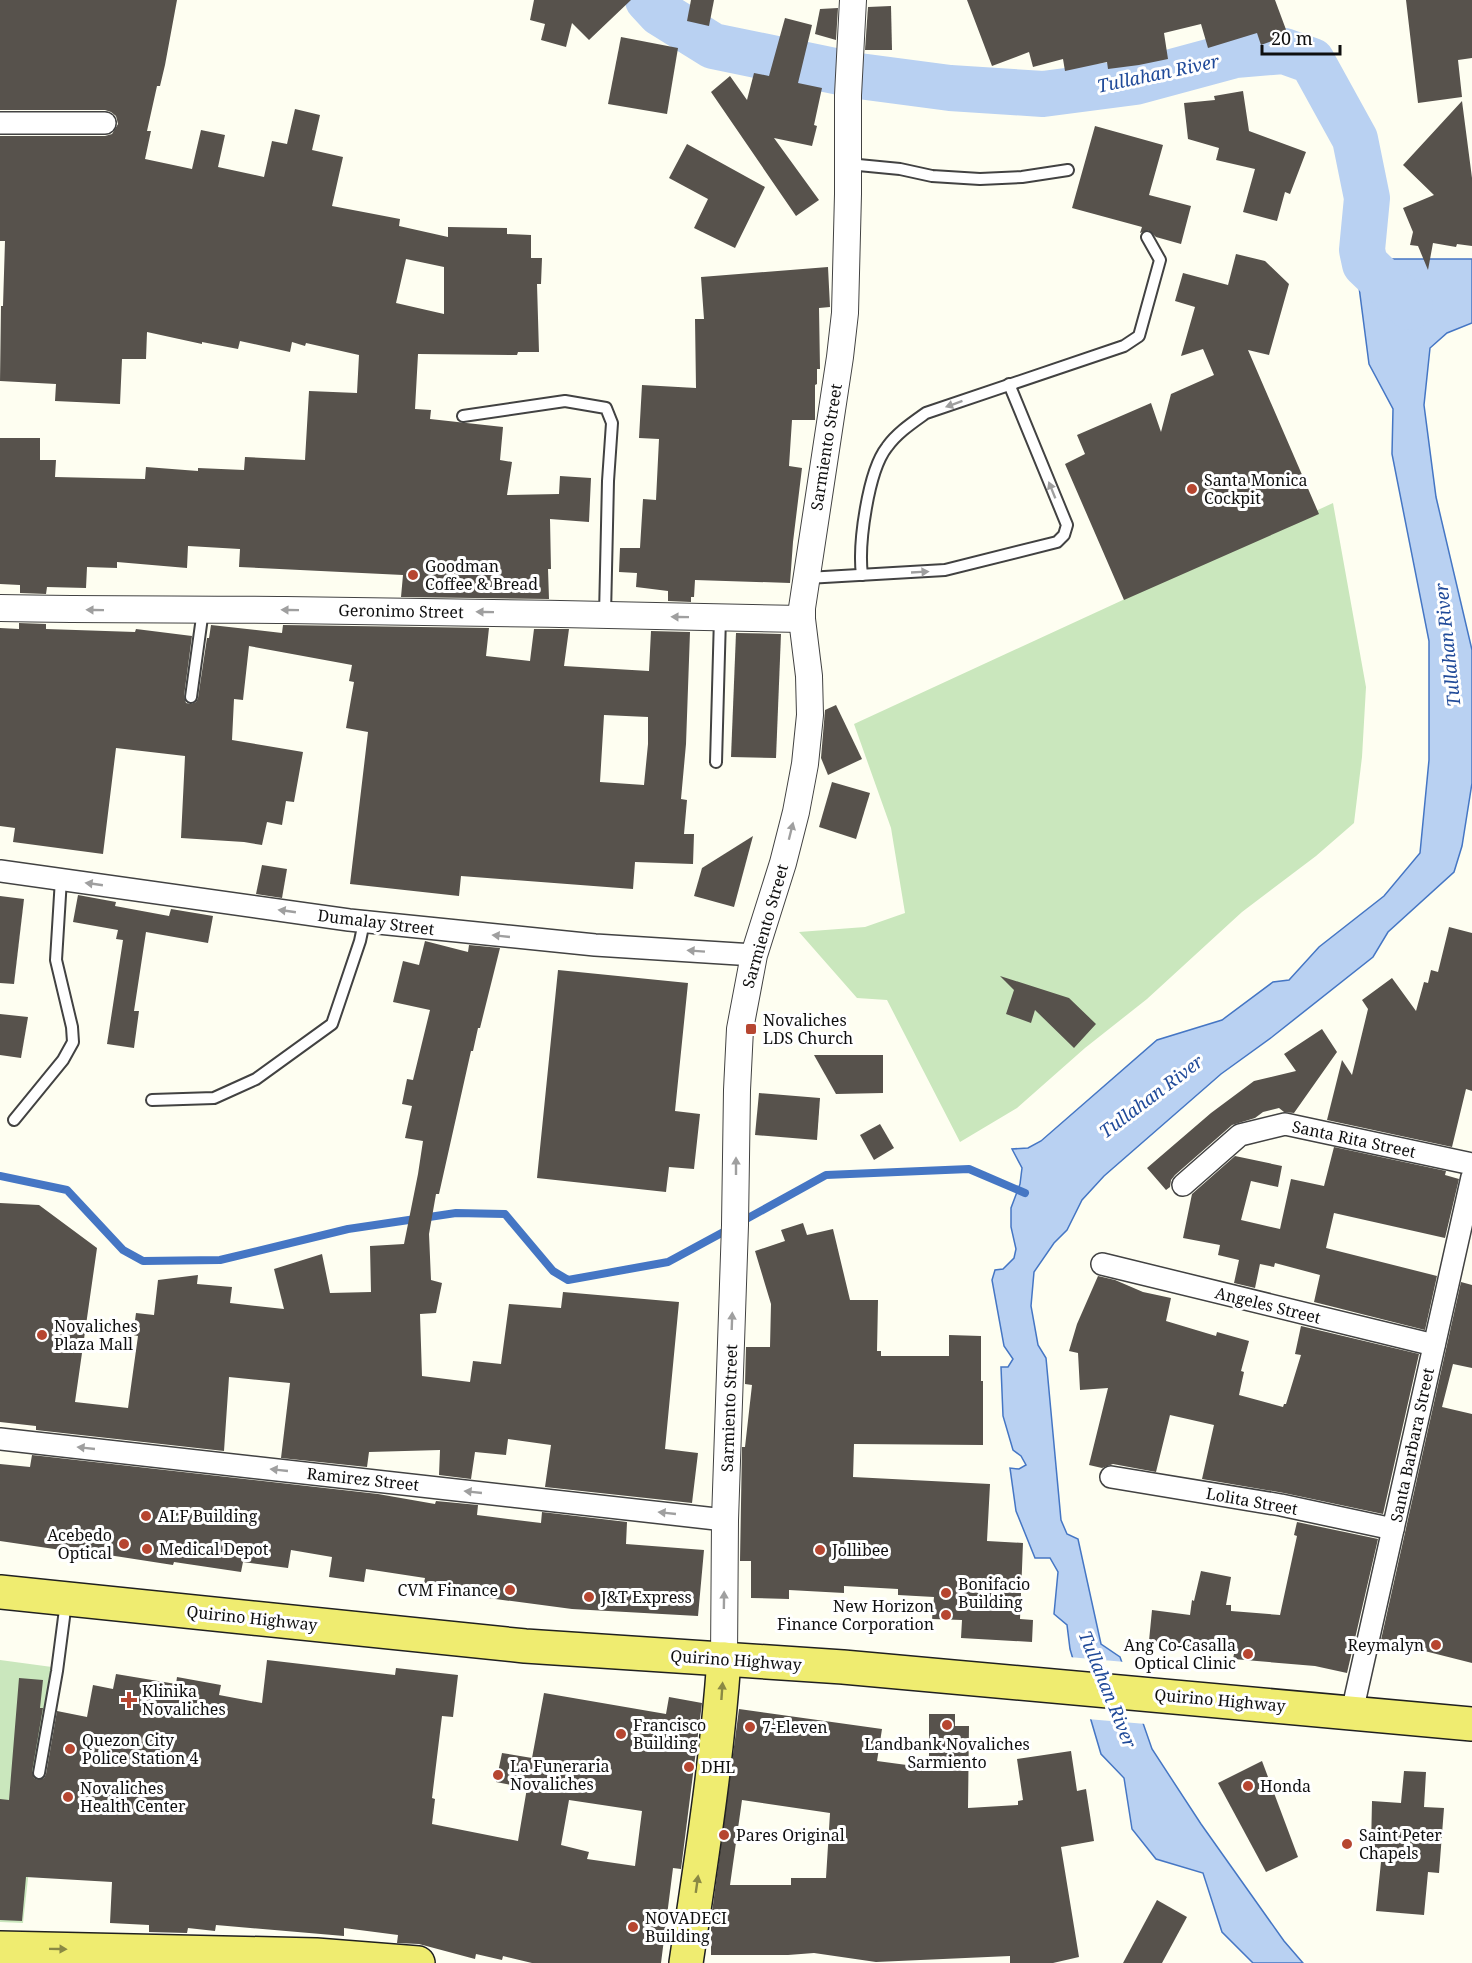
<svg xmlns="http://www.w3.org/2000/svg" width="1472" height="1963" viewBox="0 0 1472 1963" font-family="'Noto Serif',serif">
	<rect width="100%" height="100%" fill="#fefef1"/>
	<g fill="#cae7bd">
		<polygon points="1333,503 1366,687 1362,757 1354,823 1316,856 1242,912 1147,999 1085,1048 1017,1108 960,1142 887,1000 857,998 799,932 865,927 905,913 891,828 854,724"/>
		<polygon points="0,1660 52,1667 23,1923 0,1922"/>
	</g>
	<polygon fill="#b9d1f2" stroke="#4576c4" stroke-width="1.5" points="1387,259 1472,259 1472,323 1447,333 1430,348 1424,405 1436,497 1472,650 1472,783 1462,846 1454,872 1388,932 1373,957 1272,1037 1221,1074 1104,1176 1082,1200 1067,1230 1054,1243 1034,1272 1031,1306 1038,1345 1046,1358 1061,1520 1067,1534 1078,1539 1101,1644 1120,1657 1152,1749 1201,1824 1284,1941 1303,1963 1253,1963 1222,1932 1203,1873 1156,1859 1132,1829 1124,1778 1101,1754 1070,1649 1067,1625 1054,1614 1058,1572 1050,1558 1035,1558 1016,1511 1010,1468 1019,1469 1026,1465 1021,1456 1013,1450 1003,1416 1001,1367 1008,1367 1013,1359 1004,1346 992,1280 995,1270 1003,1269 1014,1258 1016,1249 1011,1227 1011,1208 1020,1184 1022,1168 1012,1149 1028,1148 1041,1141 1157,1040 1222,1020 1273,982 1289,980 1319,947 1384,896 1420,853 1429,760 1429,641 1392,454 1393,409 1369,364 1358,279 1365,264"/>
	<polygon fill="#fefef1" points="1069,1657 1125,1662 1146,1724 1087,1719"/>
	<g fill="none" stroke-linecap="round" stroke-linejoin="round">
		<g stroke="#4576c4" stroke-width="8">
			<polyline points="0,1176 67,1190 123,1250 143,1261 220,1260 348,1229 456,1213 505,1214 553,1271 568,1280 668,1262 729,1229"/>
			<polyline points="739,1223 826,1175 969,1169 1025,1193"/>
		</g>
		<polyline stroke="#b9d1f2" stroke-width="46" points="648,0 660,13 713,46 859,76 950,88 1043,94 1135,82 1235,55 1284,51 1312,61 1355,139 1367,198 1362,250 1365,264 1410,307"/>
	</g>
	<g fill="#57524c" fill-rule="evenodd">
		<path d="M0,0H177L165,65L160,86H157L147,131H151L145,159L192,169L201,130L225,135L218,167L264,177L272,141L287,144L295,109L320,115L312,150L343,157L332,206L400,219L399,226L448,237V227L507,228V234L531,235V258H542L541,284H537L539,352H518L517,355L418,354L415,409L431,410L430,419L503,427L500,460L512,462L507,495L559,494L560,476L591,478L589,522L550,519L551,569H548L549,599L401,597L403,575L239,567L240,549L188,546L187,568L117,562V568L87,567L86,588L47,587L46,594L20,593V585L0,584V438H40V460H56L55,477L145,479L146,467L198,471V468L244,470L245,457L305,460L309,391L357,393L359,355L306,343L305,346L292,342L290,352L240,341L238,349L202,342V344L147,332L146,359H122L120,404L55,401L56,384L0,381L1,306H3L5,241H0V136H105L112,134L118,124L116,116L111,112L105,110H0ZM406,259L444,267V314L396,303Z"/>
		<polygon points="534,0 631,0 589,40 572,23 566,47 541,40 545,24 530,20"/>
		<polygon points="691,0 714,0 709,26 687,21"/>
		<polygon points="967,0 1275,0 1288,35 1261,45 1257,33 1208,48 1201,24 1164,33 1168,59 1139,65 1108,69 1107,62 1065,71 1063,59 1033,67 1029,52 992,66"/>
		<polygon points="1406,0 1472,0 1472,58 1458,60 1462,97 1418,103"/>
		<polygon points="891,6 892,50 865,50 868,7"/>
		<polygon points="838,8 836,40 815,34 820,9"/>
		<polygon points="785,18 812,25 798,83 822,88 814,125 817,126 812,146 774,138 819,200 796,216 711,92 730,76 747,100 754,73 769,76"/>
		<polygon points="621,37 678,48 667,114 608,104"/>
		<polygon points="1243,91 1249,131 1306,152 1290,194 1285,192 1277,221 1243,212 1255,169 1216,160 1219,148 1188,139 1184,103 1215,100 1214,96"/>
		<polygon points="1462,101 1472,178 1472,246 1457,244 1456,247 1433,243 1428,270 1418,246 1410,245 1413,232 1403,208 1434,195 1403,165"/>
		<polygon points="1095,126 1163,145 1149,195 1191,206 1181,244 1156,237 1148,230 1140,233 1142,227 1072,208"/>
		<polygon points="687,144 765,187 735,248 694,228 708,199 669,178"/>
		<polygon points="1236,254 1265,261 1289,284 1269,355 1248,350 1319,514 1124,600 1065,464 1085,454 1077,435 1151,403 1161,432 1171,394 1214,375 1203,349 1181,356 1195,307 1175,301 1183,273 1228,285"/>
		<polygon points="828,267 830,307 819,308 820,369 817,369 817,384 815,385 815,420 792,420 789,466 802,468 793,542 790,583 695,580 694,597 691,597 691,602 668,601 668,591 636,587 637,573 619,572 620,548 640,548 643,499 656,500 659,439 639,438 642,385 696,388 695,319 704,319 701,277"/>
		<path d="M19,623L46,624V629L135,632L136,629L192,636L184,696L186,703L191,704L196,702L198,698L207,638H209L211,625L282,633L283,625L489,628L486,656L530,661L534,629H569L564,666L649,671L651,631L690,632L686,744L681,799L687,800L684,834H694L693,864L635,862L633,889L461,876L459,896L350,884L368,732L346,728L354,682L349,681L352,665L249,646L243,700L234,699L232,740L303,752L294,802L286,801L282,825L267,822L262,845L244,842L181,838L185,756L116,748L103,854L13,842L15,828L0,826V628L19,629ZM604,715L648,717V744L644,785L600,782Z"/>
		<polygon points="736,633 781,634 776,758 731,757"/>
		<polygon points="836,705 862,759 828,775 821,758 825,710"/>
		<polygon points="832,782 870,793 856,839 819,827"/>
		<polygon points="753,836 734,907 694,896 702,868"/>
		<polygon points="262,865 287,869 282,898 256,894"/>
		<polygon points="78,895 116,902 115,906 169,916 171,909 213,916 208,943 146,932 134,1011 139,1011 134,1048 107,1044 123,940 116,939 118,930 73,922"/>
		<polygon points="0,896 24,899 14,984 0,983"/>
		<polygon points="1449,927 1472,933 1472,1091 1466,1089 1452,1147 1327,1120 1342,1060 1352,1075 1368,1009 1362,1000 1392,978 1416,1011 1424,982 1428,983 1431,970 1438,972"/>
		<polygon points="425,941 468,952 469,945 500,948 480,1028 478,1028 473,1051 471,1051 439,1194 436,1194 429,1234 431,1280 442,1283 436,1313 420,1314 422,1376 470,1382 473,1361 501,1364 509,1304 561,1308 563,1292 679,1302 665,1449 698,1453 692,1503 545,1487 551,1445 508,1439 506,1455 475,1452 471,1479 439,1475 440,1450 369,1452 367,1467 281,1458 290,1383 229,1377 224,1451 36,1430 36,1426 0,1422 0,1203 39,1205 97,1248 75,1402 128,1408 138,1336 133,1335 136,1313 154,1315 158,1280 198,1275 197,1284 232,1287 230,1303 284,1309 274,1269 322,1254 330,1293 371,1292 370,1246 404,1244 418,1174 423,1141 405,1138 412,1106 402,1104 407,1079 413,1080 430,1010 393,1002 403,961 419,965"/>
		<polygon points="558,970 688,983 675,1111 700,1114 694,1169 669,1167 666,1192 537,1178"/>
		<polygon points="1000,976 1069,998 1096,1024 1074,1048 1035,1010 1031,1023 1006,1014 1014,990"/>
		<polygon points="0,1014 28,1017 21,1058 0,1055"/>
		<polygon points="1322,1029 1337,1052 1294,1113 1284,1112 1279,1108 1263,1112 1255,1118 1232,1125 1175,1175 1171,1180 1170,1187 1166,1190 1147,1168 1211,1113 1254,1081 1296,1071 1284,1054"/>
		<polygon points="814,1055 883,1055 883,1093 836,1094"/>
		<polygon points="759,1093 820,1098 817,1140 755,1135"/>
		<polygon points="880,1124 894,1148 874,1160 860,1135"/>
		<polygon points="1334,1147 1446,1171 1445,1175 1459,1179 1445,1238 1334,1213 1326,1248 1437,1276 1425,1330 1314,1302 1320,1275 1275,1263 1274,1267 1260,1264 1255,1288 1234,1283 1239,1260 1218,1255 1220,1245 1183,1238 1192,1194 1235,1156 1282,1166 1278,1187 1251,1181 1241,1220 1280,1229 1291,1179 1324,1186"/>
		<polygon points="803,1223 807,1235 833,1229 850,1300 878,1300 877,1351 881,1351 881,1356 949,1356 949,1335 981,1336 981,1381 983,1381 983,1445 854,1444 853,1477 990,1484 987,1541 1023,1543 1020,1619 1033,1620 1032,1642 961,1638 962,1620 932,1619 934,1597 898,1595 898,1589 844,1586 844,1593 789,1590 789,1599 751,1598 751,1561 740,1561 742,1447 745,1447 752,1385 745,1384 746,1347 770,1347 771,1304 755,1251 785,1241 781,1230"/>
		<polygon points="1098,1276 1115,1280 1143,1292 1171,1298 1166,1321 1216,1336 1217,1332 1249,1341 1241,1371 1244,1372 1239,1395 1283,1407 1284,1404 1286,1404 1301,1355 1295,1354 1301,1326 1419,1354 1383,1514 1284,1493 1202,1479 1214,1425 1170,1415 1156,1472 1113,1464 1102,1468 1089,1465 1108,1388 1080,1390 1078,1353 1069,1351 1077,1324"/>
		<polygon points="1461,1282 1472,1285 1472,1368 1453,1364 1442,1407 1472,1414 1472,1663 1381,1640"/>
		<polygon points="32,1455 378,1494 435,1504 436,1501 478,1505 477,1515 541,1523 542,1512 627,1522 626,1544 704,1550 698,1616 572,1609 488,1598 488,1593 424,1583 425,1578 366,1569 364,1582 329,1577 332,1557 291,1550 288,1568 243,1562 241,1572 174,1562 173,1565 102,1554 102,1556 0,1541 0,1464 30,1467"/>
		<polygon points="1297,1522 1378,1539 1347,1673 1315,1666 1233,1659 1234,1654 1186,1648 1186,1645 1149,1641 1152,1610 1190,1615 1192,1600 1194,1601 1201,1571 1231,1577 1226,1605 1231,1605 1231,1611 1280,1615 1297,1536 1294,1535"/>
		<path d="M267,1660L395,1675L396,1668L458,1675L453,1717L442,1716L432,1798L435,1799L432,1824L518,1841L527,1788L496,1782L502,1753L532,1758L544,1693L666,1714L669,1697L702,1703L681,1869L673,1868L661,1963H532L503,1956L502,1960L476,1954L475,1959L419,1944L397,1943L398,1935L344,1928V1936L216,1925L215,1931L188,1928L187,1933L149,1932V1925L110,1923L112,1882L26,1877L22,1921L0,1920V1799L9,1800L19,1678L43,1680L40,1708H43L32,1772L34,1778L38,1780L44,1778L46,1774L57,1711L87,1717L93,1685L113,1689L116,1674L176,1684L177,1677L221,1685L219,1695L262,1703ZM569,1800L642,1811L635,1866L587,1859L589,1852L561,1845Z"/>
		<path d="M739,1709L882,1729L877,1761L929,1768V1714H955V1726H969L968,1808L1018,1805V1801L1023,1800L1017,1759L1071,1751L1077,1791L1086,1789L1094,1841L1061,1847L1079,1957L1053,1963H1010V1956L876,1962L814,1953L788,1955H711V1920ZM742,1800L830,1813L826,1878H791V1885H730Z"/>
		<polygon points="1262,1761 1298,1857 1266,1872 1218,1783"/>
		<polygon points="1404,1771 1426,1772 1424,1807 1444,1808 1439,1873 1428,1872 1424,1915 1376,1911 1381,1862 1371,1848 1372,1801 1401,1803"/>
		<polygon points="1157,1900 1187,1917 1162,1963 1123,1963"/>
	</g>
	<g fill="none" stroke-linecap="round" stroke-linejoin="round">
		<g stroke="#424242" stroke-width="14">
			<g id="service">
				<polyline points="848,164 900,169 932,176 980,179 1022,177 1068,170"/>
				<polyline points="463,416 565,401 606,408 612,423 608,481 605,615"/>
				<path d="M862,575C858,544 868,471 887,447C897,433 912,423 926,413L1124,346L1139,336L1160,260L1147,237"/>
				<polyline points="807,578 945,570 1057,542 1064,535 1067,525 1009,384"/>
				<polyline points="191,697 203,610"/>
				<polyline points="716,762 720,617"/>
				<polyline points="152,1100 214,1098 256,1079 332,1024 360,941 364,922"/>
				<polyline points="14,1120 63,1060 73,1042 72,1027 56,960 61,879"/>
				<polyline points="39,1773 57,1671 66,1602"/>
			</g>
		</g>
		<g stroke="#424242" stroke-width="24">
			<g id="minor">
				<polyline points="0,123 105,123"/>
				<polyline points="0,871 349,920 595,945 754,955"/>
				<polyline points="1183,1185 1240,1135 1285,1124 1472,1164"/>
				<polyline points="1102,1264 1434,1345"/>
				<polyline points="0,1439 725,1520"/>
				<polyline points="1111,1477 1281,1505 1393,1529"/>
				<polyline points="1352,1712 1472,1177"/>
			</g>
		</g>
		<g stroke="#424242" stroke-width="28">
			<g id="tertiary">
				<path d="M0,608C95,610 190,609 285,610C457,612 630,615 802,619"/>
				<polyline points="724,1659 725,1520 735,1225 737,1090 740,1029 754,955 783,863 796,812 805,764 810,715 809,676 802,619 802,608 840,357 845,313 848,194 848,95 853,0"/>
			</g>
		</g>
		<g stroke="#202020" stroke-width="36">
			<g id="primary">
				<polyline points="0,1592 525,1646 843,1667 1472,1724"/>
				<polyline points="0,1948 316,1955 418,1963"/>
				<path d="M686,1963C701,1862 717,1761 724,1659"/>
			</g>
		</g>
		<use href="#service" stroke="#fff" stroke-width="10"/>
		<use href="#minor" stroke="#fff" stroke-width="21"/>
		<use href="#tertiary" stroke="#fff" stroke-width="26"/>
		<use href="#primary" stroke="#efec70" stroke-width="33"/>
	</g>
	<defs><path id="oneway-solid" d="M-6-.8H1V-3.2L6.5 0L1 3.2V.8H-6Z" transform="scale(1.5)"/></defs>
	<g fill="#9f9f9f">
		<use href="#oneway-solid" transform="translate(954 404) rotate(160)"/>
		<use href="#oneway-solid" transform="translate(1052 490) rotate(-112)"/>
		<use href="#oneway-solid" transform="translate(920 572) rotate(-3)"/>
		<use href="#oneway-solid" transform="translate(95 610) rotate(-179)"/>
		<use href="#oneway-solid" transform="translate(290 610) rotate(-179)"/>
		<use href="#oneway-solid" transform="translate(485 612) rotate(-179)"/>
		<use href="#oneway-solid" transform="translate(680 617) rotate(-179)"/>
		<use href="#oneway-solid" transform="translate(791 831) rotate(-76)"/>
		<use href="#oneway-solid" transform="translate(94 884) rotate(-172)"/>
		<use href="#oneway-solid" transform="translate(287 911) rotate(-172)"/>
		<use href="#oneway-solid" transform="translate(501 936) rotate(-174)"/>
		<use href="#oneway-solid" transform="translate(696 951) rotate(-176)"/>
		<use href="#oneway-solid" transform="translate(736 1166) rotate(-90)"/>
		<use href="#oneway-solid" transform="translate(732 1321) rotate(-88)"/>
		<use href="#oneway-solid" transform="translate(86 1448) rotate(-174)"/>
		<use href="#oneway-solid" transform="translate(279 1470) rotate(-174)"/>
		<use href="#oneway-solid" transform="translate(473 1492) rotate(-174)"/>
		<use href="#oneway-solid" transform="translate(667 1513) rotate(-174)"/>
		<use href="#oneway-solid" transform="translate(724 1600) rotate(-89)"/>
	</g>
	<g fill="#8a8944">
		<use href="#oneway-solid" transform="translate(722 1691) rotate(-86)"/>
		<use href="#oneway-solid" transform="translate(697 1884) rotate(-82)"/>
		<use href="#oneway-solid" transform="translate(58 1949) rotate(1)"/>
	</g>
	<g fill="#b64630" stroke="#fff" stroke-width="2">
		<circle cx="1192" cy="489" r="6"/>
		<circle cx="413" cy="575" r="6"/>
		<rect x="745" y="1023" width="12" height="12" rx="3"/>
		<circle cx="42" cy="1335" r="6"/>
		<circle cx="146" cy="1516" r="6"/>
		<circle cx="124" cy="1544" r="6"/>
		<circle cx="147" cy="1549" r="6"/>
		<circle cx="820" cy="1550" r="6"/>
		<circle cx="510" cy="1590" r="6"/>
		<circle cx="946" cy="1593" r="6"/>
		<circle cx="589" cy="1597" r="6"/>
		<circle cx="946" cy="1615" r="6"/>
		<circle cx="1436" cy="1645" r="6"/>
		<circle cx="1248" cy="1654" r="6"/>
		<path d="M126 1691h6v6h6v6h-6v6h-6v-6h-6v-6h6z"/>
		<circle cx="947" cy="1725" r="6"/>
		<circle cx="750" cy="1727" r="6"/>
		<circle cx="621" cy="1734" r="6"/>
		<circle cx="70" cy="1749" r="6"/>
		<circle cx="689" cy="1767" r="6"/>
		<circle cx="498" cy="1775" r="6"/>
		<circle cx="1248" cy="1786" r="6"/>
		<circle cx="68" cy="1797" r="6"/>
		<circle cx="724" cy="1835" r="6"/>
		<circle cx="1347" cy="1844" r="6"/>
		<circle cx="633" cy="1927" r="6"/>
	</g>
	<g text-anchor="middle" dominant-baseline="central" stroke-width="6" stroke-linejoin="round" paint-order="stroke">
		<g font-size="16" fill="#0f0f0f" stroke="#fff">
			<text transform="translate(826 447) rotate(-81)">Sarmiento Street</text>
			<text transform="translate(401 611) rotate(1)">Geronimo Street</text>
			<text transform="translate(376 922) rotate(7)">Dumalay Street</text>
			<text transform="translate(765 926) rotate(-74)">Sarmiento Street</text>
			<text transform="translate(1354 1139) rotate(12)">Santa Rita Street</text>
			<text transform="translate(1268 1305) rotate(14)">Angeles Street</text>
			<text transform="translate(729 1408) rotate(-88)">Sarmiento Street</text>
			<text transform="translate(1412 1445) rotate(-78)">Santa Barbara Street</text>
			<text transform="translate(363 1479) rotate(6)">Ramirez Street</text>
			<text transform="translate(1252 1501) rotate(10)">Lolita Street</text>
			<text transform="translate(252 1618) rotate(6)">Quirino Highway</text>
			<text transform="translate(736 1660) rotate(4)">Quirino Highway</text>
			<text transform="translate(1220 1700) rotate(5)">Quirino Highway</text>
		</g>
		<g font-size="16" fill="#0f0f0f" stroke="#fff" text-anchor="start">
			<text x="1204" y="480">Santa Monica<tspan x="1204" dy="18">Cockpit</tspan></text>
			<text x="425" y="566">Goodman<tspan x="425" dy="18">Coffee &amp; Bread</tspan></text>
			<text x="763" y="1020">Novaliches<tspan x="763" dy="18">LDS Church</tspan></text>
			<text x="54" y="1326">Novaliches<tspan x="54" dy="18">Plaza Mall</tspan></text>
			<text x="158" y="1516">ALF Building</text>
			<text x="112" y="1535" text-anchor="end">Acebedo<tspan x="112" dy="18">Optical</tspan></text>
			<text x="159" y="1549">Medical Depot</text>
			<text x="832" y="1550">Jollibee</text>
			<text x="958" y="1584">Bonifacio<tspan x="958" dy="18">Building</tspan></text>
			<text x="498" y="1590" text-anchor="end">CVM Finance</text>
			<text x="601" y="1597">J&amp;T Express</text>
			<text x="934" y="1606" text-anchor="end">New Horizon<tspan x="934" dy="18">Finance Corporation</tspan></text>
			<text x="1236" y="1645" text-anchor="end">Ang Co-Casalla<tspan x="1236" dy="18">Optical Clinic</tspan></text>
			<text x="1424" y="1645" text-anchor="end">Reymalyn</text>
			<text x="142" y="1691">Klinika<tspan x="142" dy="18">Novaliches</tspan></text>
			<text x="633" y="1725">Francisco<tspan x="633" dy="18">Building</tspan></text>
			<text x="762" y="1727">7-Eleven</text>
			<text x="82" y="1740">Quezon City<tspan x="82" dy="18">Police Station 4</tspan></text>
			<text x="947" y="1744" text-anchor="middle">Landbank Novaliches<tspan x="947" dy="18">Sarmiento</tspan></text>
			<text x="510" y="1766">La Funeraria<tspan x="510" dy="18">Novaliches</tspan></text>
			<text x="701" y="1767">DHL</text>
			<text x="1260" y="1786">Honda</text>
			<text x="80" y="1788">Novaliches<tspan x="80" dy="18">Health Center</tspan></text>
			<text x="736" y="1835">Pares Original</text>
			<text x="1359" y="1835">Saint Peter<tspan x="1359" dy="18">Chapels</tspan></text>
			<text x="645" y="1918">NOVADECI<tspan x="645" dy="18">Building</tspan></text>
		</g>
		<g font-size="18" font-style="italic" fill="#204a99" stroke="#fff">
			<text transform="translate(1158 73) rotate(-12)">Tullahan River</text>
			<text transform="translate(1447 645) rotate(-96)">Tullahan River</text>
			<text transform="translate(1151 1096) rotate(-37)">Tullahan River</text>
			<text transform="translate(1108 1689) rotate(68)">Tullahan River</text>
		</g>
	</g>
	<path d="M1262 45v9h78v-9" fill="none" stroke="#0f0f0f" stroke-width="3"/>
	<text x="1271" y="45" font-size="18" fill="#0f0f0f" stroke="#ffffff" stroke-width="4.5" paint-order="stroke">20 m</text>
</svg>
